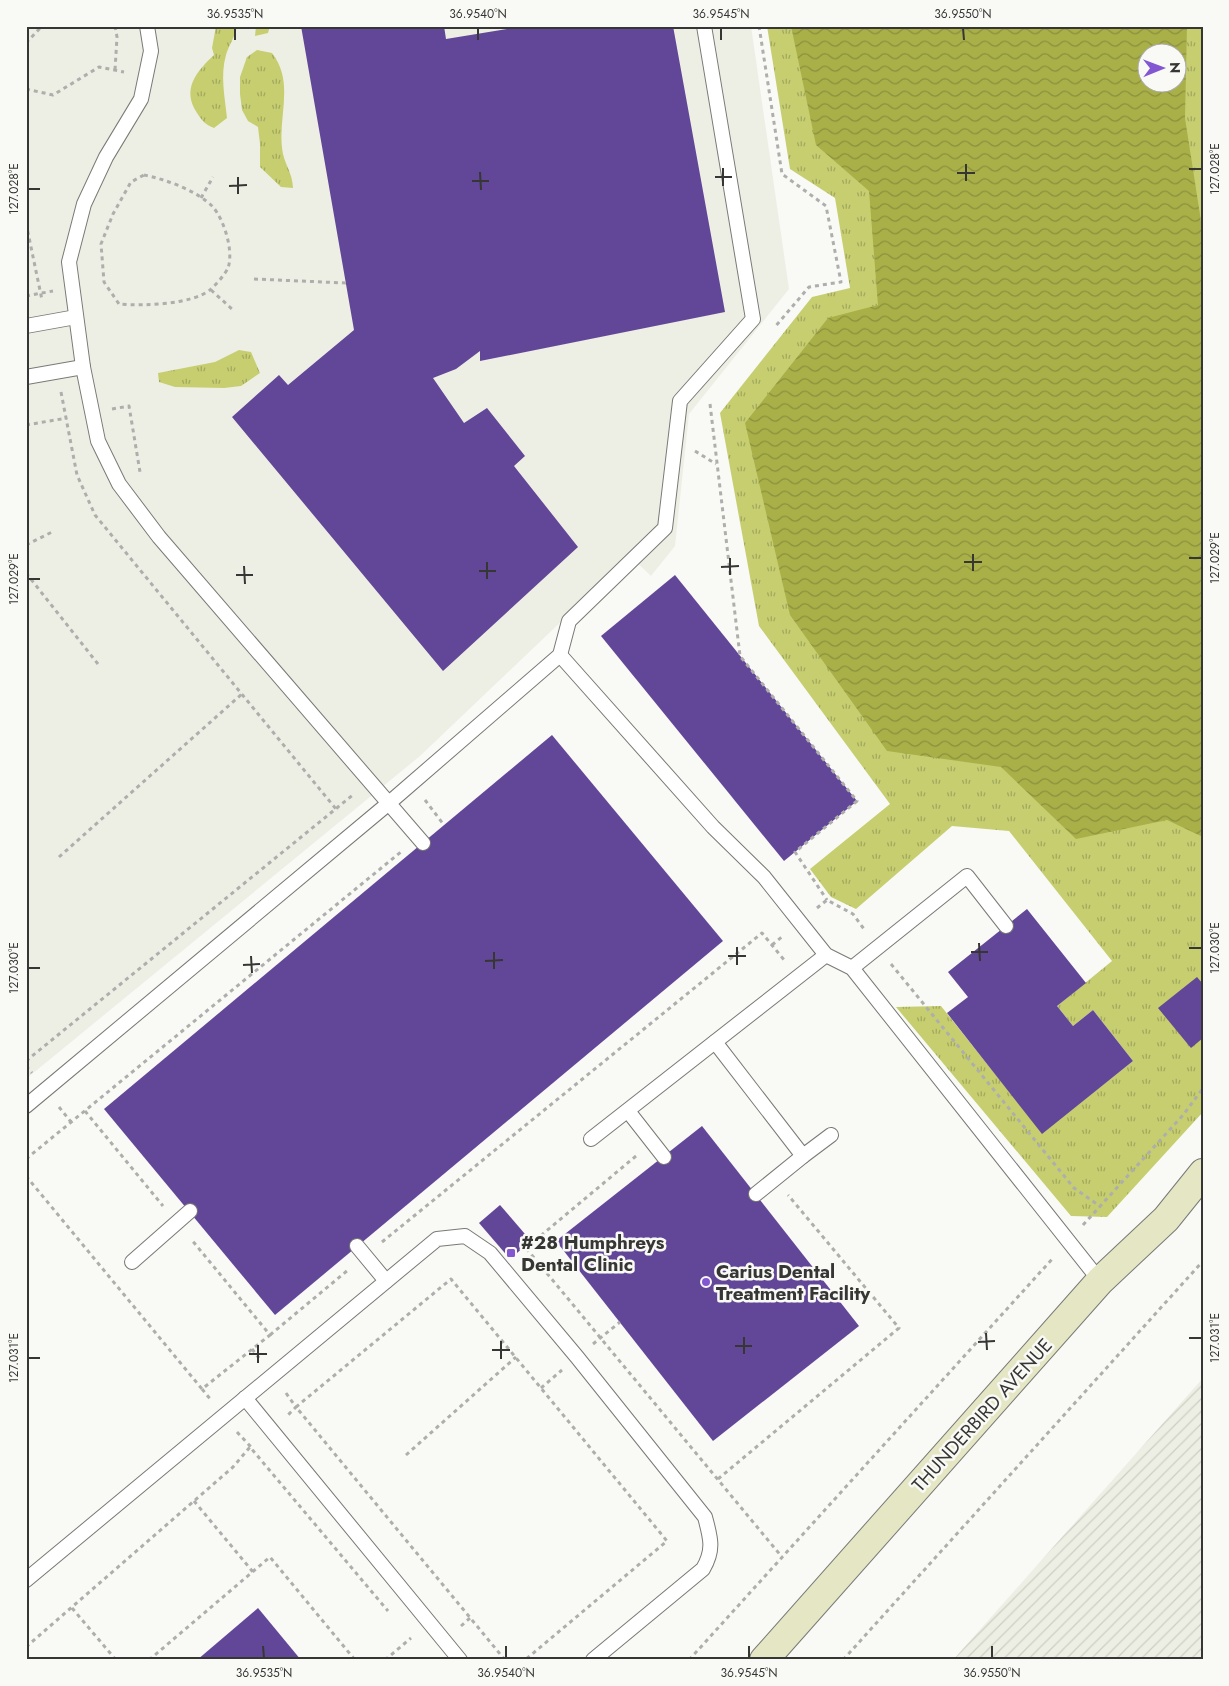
<svg xmlns="http://www.w3.org/2000/svg" width="1229" height="1686" viewBox="0 0 1229 1686" font-family="Jost,sans-serif">
	<defs>
		<pattern id="industrial-furrows" width="10" height="10" patternUnits="userSpaceOnUse" patternTransform="scale(1.25)"><rect width="10" height="10" fill="#eeefe4"/><path d="M-1 1l2-2M0 10L10 0M9 11l2-2" fill="none" stroke="#cdcec4"/></pattern>
		<pattern id="grass-tufts" width="24" height="20" patternUnits="userSpaceOnUse" patternTransform="scale(1.25)"><rect width="24" height="20" fill="#c6ce70"/><path d="M3 7l-1-3M5 7V3M7 7l1-3M15 17l-1-3M17 17v-4M19 17l1-3" fill="none" stroke="#a2a85d"/></pattern>
		<pattern id="water-waves" width="16" height="10" patternUnits="userSpaceOnUse" patternTransform="scale(1.25)"><rect width="16" height="10" fill="#a9b048"/><path d="M0 5q4-4 8 0t8 0" fill="none" stroke="#8a903d"/></pattern>
	</defs>
	<rect width="100%" height="100%" fill="#f9f9f6"/>
	<polygon fill="#eeefe4" points="26,26 751,26 789,289 689,414 675,546 651,576 630,556 420,756 26,1079"/>
	<polygon fill="url(#industrial-furrows)" points="1203,1378 1203,1660 953,1660"/>
	<g fill="url(#grass-tufts)" fill-rule="evenodd">
		<path d="M216,26H237C235,37 229,45 226,55C220,75 225,98 227,118L214,128C206,125 202,121 197,113C181,89 197,71 214,55L212,48Z"/>
		<polygon points="256,26 270,26 268,33 255,36"/>
		<path d="M767,26H1203V1112L1107,1217L1071,1216L896,1007L941,1006L1042,1133L1133,1061L1093,1010L1073,1026L1057,1006L1112,961L1009,831L952,826L856,909L831,897L810,869L890,804L759,626L720,413L812,297L850,288L835,198L790,169ZM1146,52H1176V82H1146Z"/>
		<path d="M257,50L272,53C296,84 276,119 283,154C286,167 292,172 293,188L281,187L260,167V144L258,127L248,121L242,110L240,94V77L247,57Z"/>
		<polygon points="239,350 251,352 260,373 241,386 224,388 175,387 159,382 158,373 215,362"/>
	</g>
	<path fill="url(#water-waves)" fill-rule="evenodd" d="M791,26H1187L1185,118L1203,234V837L1167,820L1076,839L1001,767L887,751L790,615L745,423L828,318L878,305L869,191L816,145ZM1146,52H1176V82H1146Z"/>
	<g fill="#624798">
		<polygon points="301,26 444,26 446,39 526,26 673,26 725,312 480,361 480,351 456,369 433,378 464,423 487,408 525,456 514,466 578,547 443,671 232,417 279,375 288,385 354,330"/>
		<polygon points="675,575 857,801 784,861 601,636"/>
		<polygon points="552,735 723,941 275,1315 104,1109"/>
		<polygon points="1027,909 1086,983 1057,1006 1073,1026 1093,1010 1133,1061 1042,1134 947,1013 968,997 948,972"/>
		<polygon points="1197,977 1203,984 1203,1038 1191,1048 1158,1008"/>
		<polygon points="702,1126 859,1326 713,1441 556,1241"/>
		<polygon points="500,1205 531,1241 510,1259 479,1223"/>
		<polygon points="258,1608 301,1660 197,1660"/>
	</g>
	<g fill="none" stroke-linecap="round" stroke-linejoin="round">
		<g stroke="#797976" stroke-width="16">
			<g id="lane">
				<polyline points="147,26 151,51 141,99 106,157 84,204 69,262 83,367 98,441 119,484 159,537 423,843"/>
				<polyline points="26,326 76,317"/>
				<polyline points="26,377 83,367"/>
				<polyline points="560,655 713,827 764,877 826,955 852,968 1100,1281"/>
				<polyline points="852,968 967,876 1006,926"/>
				<polyline points="715,1042 803,1156 831,1135"/>
				<polyline points="26,1106 389,803 560,655 569,621 665,528 680,401 753,319 704,26"/>
				<polyline points="628,1111 664,1157"/>
				<polyline points="591,1139 826,955"/>
				<polyline points="756,1194 803,1156"/>
				<polyline points="357,1246 386,1281"/>
				<polyline points="132,1262 190,1211"/>
				<polyline points="245,1398 460,1660"/>
				<path d="M26,1580L437,1239L465,1236L490,1253L577,1357L705,1517C711,1539 714,1550 703,1569L593,1660"/>
			</g>
		</g>
		<g stroke="#797976" stroke-width="30">
			<polyline id="secondary" points="764,1660 1100,1281 1166,1219 1203,1173"/>
		</g>
		<g stroke="#aeaeac" stroke-width="3" stroke-dasharray="4 4" stroke-linecap="butt">
			<polyline points="115,26 117,37 115,70"/>
			<polyline points="759,26 782,174 826,206 841,282 809,287 774,328"/>
			<polyline points="26,43 42,26"/>
			<polyline points="26,89 53,95 99,67 124,72"/>
			<path d="M144,175C165,179 198,191 213,207C224,220 234,251 228,268C225,274 216,285 211,289C193,305 142,306 119,304L104,282L101,244L113,214L131,182Z"/>
			<polyline points="201,198 213,177"/>
			<polyline points="26,223 42,300"/>
			<polyline points="254,279 346,283"/>
			<polyline points="211,290 232,309"/>
			<polyline points="26,296 53,291"/>
			<polyline points="61,392 77,475 95,515 336,809"/>
			<polyline points="710,404 740,656 857,801 795,852 827,900"/>
			<polyline points="112,409 129,406 140,472"/>
			<polyline points="26,425 67,418"/>
			<polyline points="695,451 716,464"/>
			<polyline points="26,545 52,532"/>
			<polyline points="26,573 98,664"/>
			<polyline points="425,800 444,825"/>
			<polyline points="59,857 243,693"/>
			<polyline points="817,908 827,900 853,914 864,929"/>
			<polyline points="772,945 783,936"/>
			<polyline points="891,964 1074,1188 1101,1207"/>
			<polyline points="26,1061 354,794"/>
			<polyline points="26,1066 32,1073"/>
			<polyline points="59,1107 71,1122"/>
			<polyline points="85,1111 163,1206"/>
			<polyline points="636,1156 526,1248 782,1557"/>
			<polyline points="26,1159 402,851"/>
			<polyline points="26,1176 202,1389 270,1335 191,1239"/>
			<polyline points="1083,1225 1184,1114 1203,1088"/>
			<polyline points="382,1242 762,933 785,961"/>
			<polyline points="270,1335 348,1270"/>
			<polyline points="593,1344 620,1322"/>
			<polyline points="252,1349 259,1358"/>
			<polyline points="541,1388 562,1370"/>
			<polyline points="202,1389 211,1400"/>
			<polyline points="286,1393 296,1407 286,1417"/>
			<polyline points="237,1432 251,1447"/>
			<polyline points="406,1455 516,1357"/>
			<polyline points="718,1479 899,1328 788,1195"/>
			<polyline points="194,1501 253,1572"/>
			<polyline points="72,1608 116,1660"/>
			<polyline points="461,1626 470,1618"/>
			<polyline points="26,1647 233,1467 250,1447 388,1611"/>
			<polyline points="149,1660 270,1557 355,1660"/>
			<polyline points="385,1660 411,1638"/>
			<polyline points="505,1660 296,1407 451,1279 667,1541 525,1660"/>
			<polyline points="689,1660 1054,1257"/>
			<polyline points="843,1660 1203,1261"/>
		</g>
		<use href="#lane" stroke="#fff" stroke-width="14"/>
		<use href="#secondary" stroke="#e4e6c4" stroke-width="28"/>
	</g>
	<path fill="none" stroke="#363635" stroke-width="2" d="M235,28V40M478,28V40M721,28V40M963,28L964,40M966,164V181M723,168V186M1189,169H1202M480,172L481,190M957,173H975M238,177V194M715,177H732M472,181H489M229,186L247,185M28,189H40M973,554V571M730,558V575M1189,558H1202M487,562V579M964,562H982M244,566L245,584M721,567L739,566M479,571H496M236,575H253M28,579H40M979,943L980,961M737,947V965M1189,948H1202M494,952V969M971,952H988M251,956L252,973M728,956H746M485,961L503,960M243,965L260,964M28,968H40M986,1333L987,1350M744,1337V1354M1189,1338H1202M501,1341V1359M978,1342L995,1341M258,1345V1363M735,1346H752M492,1350H510M249,1354H267M28,1358H40M263,1646L264,1658M506,1646V1658M749,1646V1658M992,1646V1658"/>
	<g fill="#8257d1" stroke="#f9f9f6" stroke-width="2">
		<rect x="506" y="1248" width="10" height="10" rx="2.5"/>
		<circle cx="706" cy="1282" r="5"/>
	</g>
	<g text-anchor="middle" dominant-baseline="central" stroke-width="5" stroke-linejoin="round" paint-order="stroke">
		<g font-size="19" font-weight="bold" fill="#363635" stroke="#f9f9f6" text-anchor="start">
			<text x="521" y="1242">#28 Humphreys<tspan x="521" dy="22">Dental Clinic</tspan></text>
			<text x="716" y="1271">Carius Dental<tspan x="716" dy="22">Treatment Facility</tspan></text>
		</g>
		<g font-size="19" fill="#363635" stroke="#f9f9f6">
			<text transform="translate(982 1415) rotate(-48)">THUNDERBIRD AVENUE</text>
		</g>
	</g>
	<rect width="1229" height="1686" fill="none" stroke="#f9f9f6" stroke-width="55"/>
	<g transform="translate(1162 68) rotate(89)"><circle r="24" fill="#f9f9f6" stroke="#ababa9"/>
	<path d="M0-4L9 19L0 12L-9 19Z" fill="#8257d1"/>
	<text y="-8" font-size="14" font-weight="bold" text-anchor="middle" fill="#363635">N</text>
	</g>
	<rect x="28" y="28" width="1174" height="1630" fill="none" stroke="#363635" stroke-width="2"/>
	<g font-size="12" text-anchor="middle" fill="#363635">
		<text x="235" y="18">36.9535°N</text>
		<text x="478" y="18">36.9540°N</text>
		<text x="721" y="18">36.9545°N</text>
		<text x="963" y="18">36.9550°N</text>
		<text transform="translate(1215 169) rotate(-90)" y="4">127.028°E</text>
		<text transform="translate(14 189) rotate(-90)" y="4">127.028°E</text>
		<text transform="translate(1215 558) rotate(-90)" y="4">127.029°E</text>
		<text transform="translate(14 579) rotate(-90)" y="4">127.029°E</text>
		<text transform="translate(1215 948) rotate(-90)" y="4">127.030°E</text>
		<text transform="translate(14 968) rotate(-90)" y="4">127.030°E</text>
		<text transform="translate(1215 1338) rotate(-90)" y="4">127.031°E</text>
		<text transform="translate(14 1358) rotate(-90)" y="4">127.031°E</text>
		<text x="264" y="1677">36.9535°N</text>
		<text x="506" y="1677">36.9540°N</text>
		<text x="749" y="1677">36.9545°N</text>
		<text x="992" y="1677">36.9550°N</text>
	</g>
</svg>
